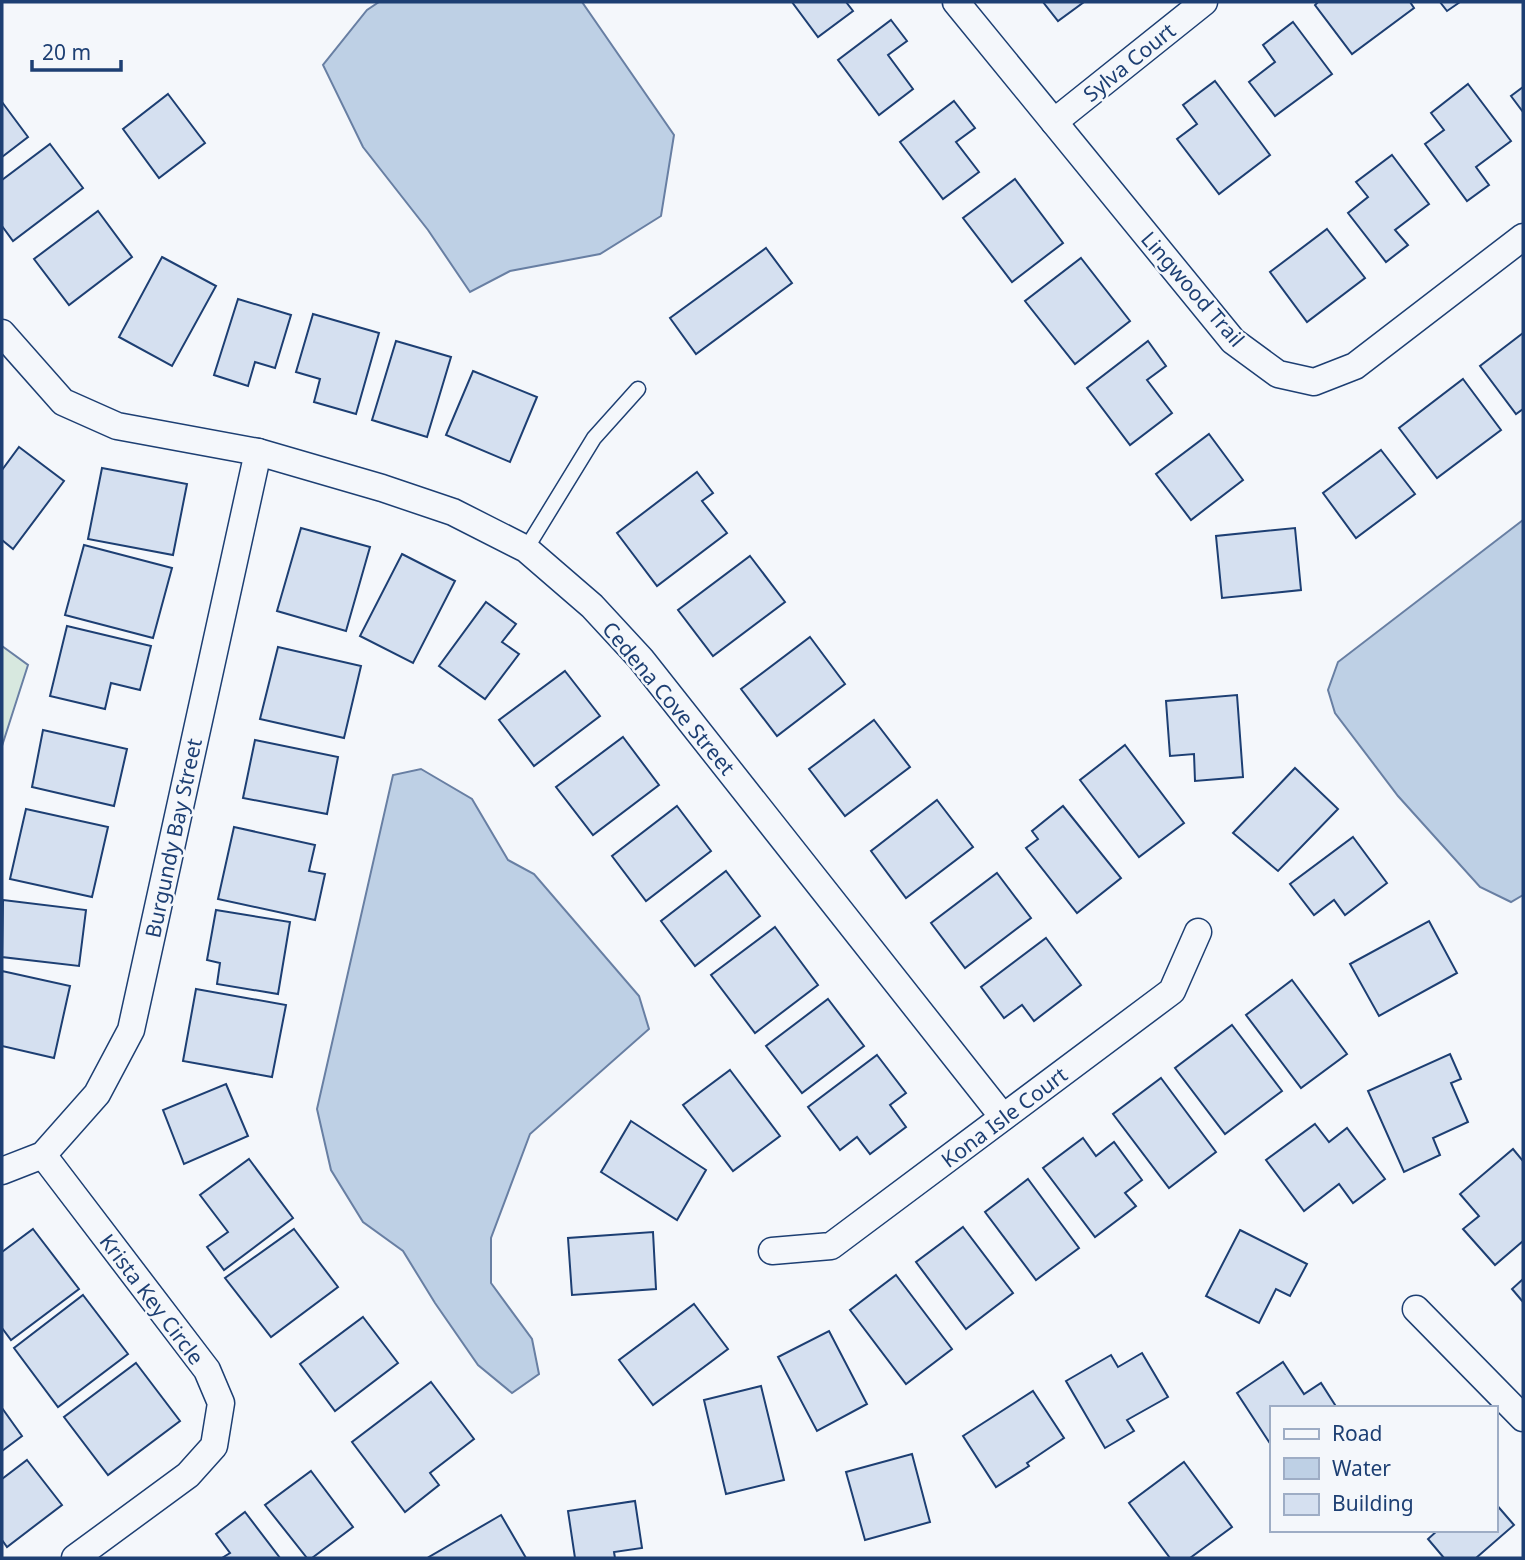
<svg xmlns="http://www.w3.org/2000/svg" width="1525" height="1560" viewBox="0 0 1525 1560" font-family="'Noto Sans',sans-serif">
	<rect width="100%" height="100%" fill="#f4f7fb"/>
	<polygon fill="#d7e8df" stroke="#687fa3" stroke-width="2" points="2,646 28,665 2,746"/>
	<g fill="#bed0e5" stroke="#687fa3" stroke-width="2">
		<polygon points="379,2 582,2 674,135 661,216 600,254 510,271 470,292 428,230 363,147 323,65 367,10"/>
		<polygon points="1523,520 1523,895 1511,902 1480,887 1398,796 1335,713 1328,690 1338,662"/>
		<polygon points="421,769 472,799 508,860 534,874 639,996 649,1029 530,1134 491,1238 491,1283 532,1339 539,1374 512,1393 478,1365 435,1303 403,1251 363,1222 331,1170 317,1109 393,775"/>
	</g>
	<g fill="#d5e0f0" stroke="#1d3f73" stroke-width="2">
		<polygon points="792,2 846,2 853,11 818,37"/>
		<polygon points="1043,2 1084,2 1058,21"/>
		<polygon points="1318,2 1410,2 1414,8 1352,54 1315,5"/>
		<polygon points="1440,2 1460,2 1447,11"/>
		<polygon points="891,20 907,41 888,55 913,89 879,115 838,60"/>
		<polygon points="1293,22 1332,74 1275,116 1249,82 1275,62 1263,45"/>
		<polygon points="1215,81 1270,155 1219,194 1177,139 1197,124 1183,105"/>
		<polygon points="1468,84 1511,141 1476,167 1489,185 1467,201 1425,144 1444,130 1431,113"/>
		<polygon points="1523,87 1523,112 1511,96"/>
		<polygon points="168,94 205,143 159,178 123,129"/>
		<polygon points="954,101 975,128 956,142 979,172 943,199 900,142"/>
		<polygon points="2,102 28,137 2,157"/>
		<polygon points="50,144 83,188 13,241 2,226 2,180"/>
		<polygon points="1392,155 1429,204 1395,230 1408,245 1386,262 1348,213 1368,197 1356,182"/>
		<polygon points="1015,179 1063,243 1012,282 963,218"/>
		<polygon points="98,211 132,257 69,305 34,259"/>
		<polygon points="1327,229 1365,278 1307,322 1270,272"/>
		<polygon points="766,248 792,283 696,354 670,318"/>
		<polygon points="162,257 216,286 172,366 119,337"/>
		<polygon points="1081,258 1130,321 1075,364 1025,301"/>
		<polygon points="238,299 291,315 275,368 255,362 248,386 214,375"/>
		<polygon points="313,314 379,333 356,414 314,402 320,379 296,372"/>
		<polygon points="1523,333 1523,409 1516,414 1480,366"/>
		<polygon points="396,341 451,357 427,437 372,420"/>
		<polygon points="1148,341 1166,366 1147,380 1172,413 1130,445 1087,388"/>
		<polygon points="473,371 537,397 510,462 446,435"/>
		<polygon points="1463,379 1501,430 1437,478 1399,428"/>
		<polygon points="1209,434 1243,480 1191,520 1156,474"/>
		<polygon points="19,447 64,481 13,549 2,540 2,470"/>
		<polygon points="1381,450 1415,494 1356,538 1323,493"/>
		<polygon points="102,468 187,484 173,555 88,539"/>
		<polygon points="697,472 713,493 702,501 727,533 657,586 617,533"/>
		<polygon points="301,528 370,547 346,631 277,611"/>
		<polygon points="1295,528 1301,590 1222,598 1216,536"/>
		<polygon points="84,545 172,568 153,638 65,615"/>
		<polygon points="402,554 455,581 413,663 360,636"/>
		<polygon points="750,556 785,602 713,656 678,610"/>
		<polygon points="486,602 516,624 502,642 519,654 485,699 439,666"/>
		<polygon points="67,626 151,646 140,690 111,683 105,709 50,696"/>
		<polygon points="810,637 845,684 777,736 741,689"/>
		<polygon points="278,647 361,666 344,738 260,719"/>
		<polygon points="565,671 600,716 534,766 499,720"/>
		<polygon points="1237,695 1243,777 1195,781 1194,754 1170,756 1166,701"/>
		<polygon points="874,720 910,767 845,816 809,769"/>
		<polygon points="43,730 127,749 114,806 32,787"/>
		<polygon points="623,737 659,785 593,835 556,787"/>
		<polygon points="255,740 338,757 327,814 243,798"/>
		<polygon points="1125,745 1184,823 1139,857 1080,780"/>
		<polygon points="1295,768 1338,809 1278,871 1233,833"/>
		<polygon points="937,800 973,847 906,898 871,851"/>
		<polygon points="677,806 711,851 646,901 612,856"/>
		<polygon points="1063,806 1121,878 1077,913 1026,848 1038,839 1032,831"/>
		<polygon points="26,809 108,827 92,897 10,879"/>
		<polygon points="234,827 315,845 309,871 325,874 315,920 218,899"/>
		<polygon points="1353,837 1387,883 1345,915 1334,900 1314,915 1290,884"/>
		<polygon points="726,871 760,916 695,966 661,921"/>
		<polygon points="997,873 1031,918 965,968 931,923"/>
		<polygon points="3,900 86,910 79,966 2,957"/>
		<polygon points="216,910 290,922 278,994 217,984 220,963 207,960"/>
		<polygon points="1429,921 1457,973 1379,1016 1350,964"/>
		<polygon points="775,927 818,985 755,1033 711,975"/>
		<polygon points="1046,938 1081,985 1034,1021 1022,1005 1004,1018 981,987"/>
		<polygon points="2,971 70,986 54,1058 2,1046"/>
		<polygon points="1292,980 1347,1054 1301,1088 1246,1015"/>
		<polygon points="196,989 286,1005 272,1077 183,1061"/>
		<polygon points="828,999 864,1046 802,1093 766,1046"/>
		<polygon points="1232,1025 1282,1091 1225,1134 1175,1068"/>
		<polygon points="1450,1054 1461,1079 1451,1083 1468,1122 1433,1138 1440,1155 1404,1172 1368,1091"/>
		<polygon points="877,1055 906,1093 890,1105 906,1127 870,1154 857,1137 840,1150 808,1107"/>
		<polygon points="730,1070 780,1136 733,1171 683,1105"/>
		<polygon points="1161,1078 1216,1152 1169,1188 1113,1114"/>
		<polygon points="226,1084 248,1136 184,1164 163,1110"/>
		<polygon points="631,1121 706,1170 677,1220 601,1172"/>
		<polygon points="1315,1124 1329,1142 1347,1128 1385,1179 1353,1203 1339,1184 1304,1211 1266,1160"/>
		<polygon points="1083,1138 1096,1156 1114,1142 1142,1180 1125,1193 1136,1206 1095,1237 1043,1168"/>
		<polygon points="1513,1149 1523,1161 1523,1241 1495,1265 1463,1229 1479,1216 1460,1194"/>
		<polygon points="249,1159 293,1218 224,1270 207,1247 228,1232 200,1195"/>
		<polygon points="1028,1179 1079,1248 1036,1280 985,1212"/>
		<polygon points="963,1227 1013,1293 966,1329 916,1262"/>
		<polygon points="33,1229 79,1289 11,1340 2,1328 2,1252"/>
		<polygon points="294,1229 338,1287 271,1337 225,1278"/>
		<polygon points="1240,1230 1307,1264 1290,1296 1276,1289 1259,1323 1206,1296"/>
		<polygon points="653,1232 656,1289 572,1295 568,1238"/>
		<polygon points="896,1275 952,1349 906,1384 850,1310"/>
		<polygon points="1523,1279 1523,1302 1512,1289"/>
		<polygon points="83,1295 128,1354 58,1407 14,1348"/>
		<polygon points="694,1304 728,1349 653,1405 619,1360"/>
		<polygon points="363,1317 398,1363 335,1411 300,1364"/>
		<polygon points="829,1331 867,1404 817,1431 778,1357"/>
		<polygon points="1142,1353 1168,1397 1127,1420 1134,1431 1105,1448 1066,1381 1111,1355 1118,1367"/>
		<polygon points="1283,1362 1304,1394 1321,1383 1337,1408 1271,1408 1271,1445 1237,1393"/>
		<polygon points="136,1363 180,1421 108,1475 64,1417"/>
		<polygon points="431,1382 474,1439 430,1473 439,1485 405,1512 352,1442"/>
		<polygon points="761,1386 784,1480 726,1494 704,1400"/>
		<polygon points="1033,1391 1064,1438 1027,1463 1029,1466 996,1487 963,1436"/>
		<polygon points="2,1408 22,1436 2,1451"/>
		<polygon points="912,1454 930,1522 865,1540 846,1472"/>
		<polygon points="27,1460 62,1505 7,1547 2,1540 2,1479"/>
		<polygon points="1184,1462 1232,1527 1190,1558 1170,1558 1129,1503"/>
		<polygon points="311,1471 353,1527 312,1558 307,1558 265,1505"/>
		<polygon points="635,1501 642,1548 614,1552 615,1558 575,1558 568,1511"/>
		<polygon points="1495,1503 1514,1525 1476,1558 1444,1558 1428,1539 1438,1530 1495,1530"/>
		<polygon points="245,1512 280,1558 222,1558 230,1553 216,1534"/>
		<polygon points="501,1515 526,1558 430,1558 429,1557"/>
	</g>
	<g fill="none" stroke-linecap="round" stroke-linejoin="round">
		<g stroke="#1d3f73" stroke-width="17">
			<polyline id="lane" points="526,549 594,438 638,389"/>
		</g>
		<g stroke="#1d3f73" stroke-width="29">
			<g id="street">
				<polyline points="956,2 1233,341 1278,374 1314,382 1355,366 1523,237"/>
				<polyline points="1054,122 1204,2"/>
				<polyline points="2,333 63,402 117,426 258,452 382,488 453,512 526,549 592,606 641,659 1003,1117"/>
				<polyline points="43,1155 207,1370 221,1403 214,1446 188,1475 75,1558"/>
				<polyline points="2,1171 43,1155 97,1094 131,1030 258,452"/>
				<polyline points="772,1251 831,1246 1172,991 1198,932"/>
				<polyline points="1416,1309 1523,1418"/>
			</g>
		</g>
		<use href="#lane" stroke="#f4f7fb" stroke-width="14"/>
		<use href="#street" stroke="#f4f7fb" stroke-width="26"/>
	</g>
	<g text-anchor="middle" dominant-baseline="central" stroke-width="5" stroke-linejoin="round" paint-order="stroke">
		<g font-size="21" fill="#1d3f73" stroke="#f4f7fb">
			<text transform="translate(1129 62) rotate(-39)">Sylva Court</text>
			<text transform="translate(1193 289) rotate(49)">Lingwood Trail</text>
			<text transform="translate(669 698) rotate(50)">Cedena Cove Street</text>
			<text transform="translate(173 838) rotate(-78)">Burgundy Bay Street</text>
			<text transform="translate(1004 1117) rotate(-37)">Kona Isle Court</text>
			<text transform="translate(152 1299) rotate(53)">Krista Key Circle</text>
		</g>
	</g>
	<rect width="1525" height="1560" fill="none" stroke="#1d3f73" stroke-width="7"/>
	<rect x="1270" y="1406" width="228" height="126" fill="#f4f7fb" stroke="#9eadc5" stroke-width="2"/>
	<rect x="1284" y="1429" width="35" height="10" fill="#f4f7fb" stroke="#9eadc5" stroke-width="2"/>
	<text x="1332" y="1441" font-size="21" fill="#1d3f73">Road</text>
	<rect x="1284" y="1458" width="35" height="21" fill="#bed0e5" stroke="#9eadc5" stroke-width="2"/>
	<text x="1332" y="1476" font-size="21" fill="#1d3f73">Water</text>
	<rect x="1284" y="1494" width="35" height="21" fill="#d5e0f0" stroke="#9eadc5" stroke-width="2"/>
	<text x="1332" y="1511" font-size="21" fill="#1d3f73">Building</text>
	<path d="M32 60v10h89v-10" fill="none" stroke="#1d3f73" stroke-width="3.5"/>
	<text x="42" y="60" font-size="21" fill="#1d3f73" stroke="#f4f7fb" stroke-width="5" paint-order="stroke">20 m</text>
</svg>
